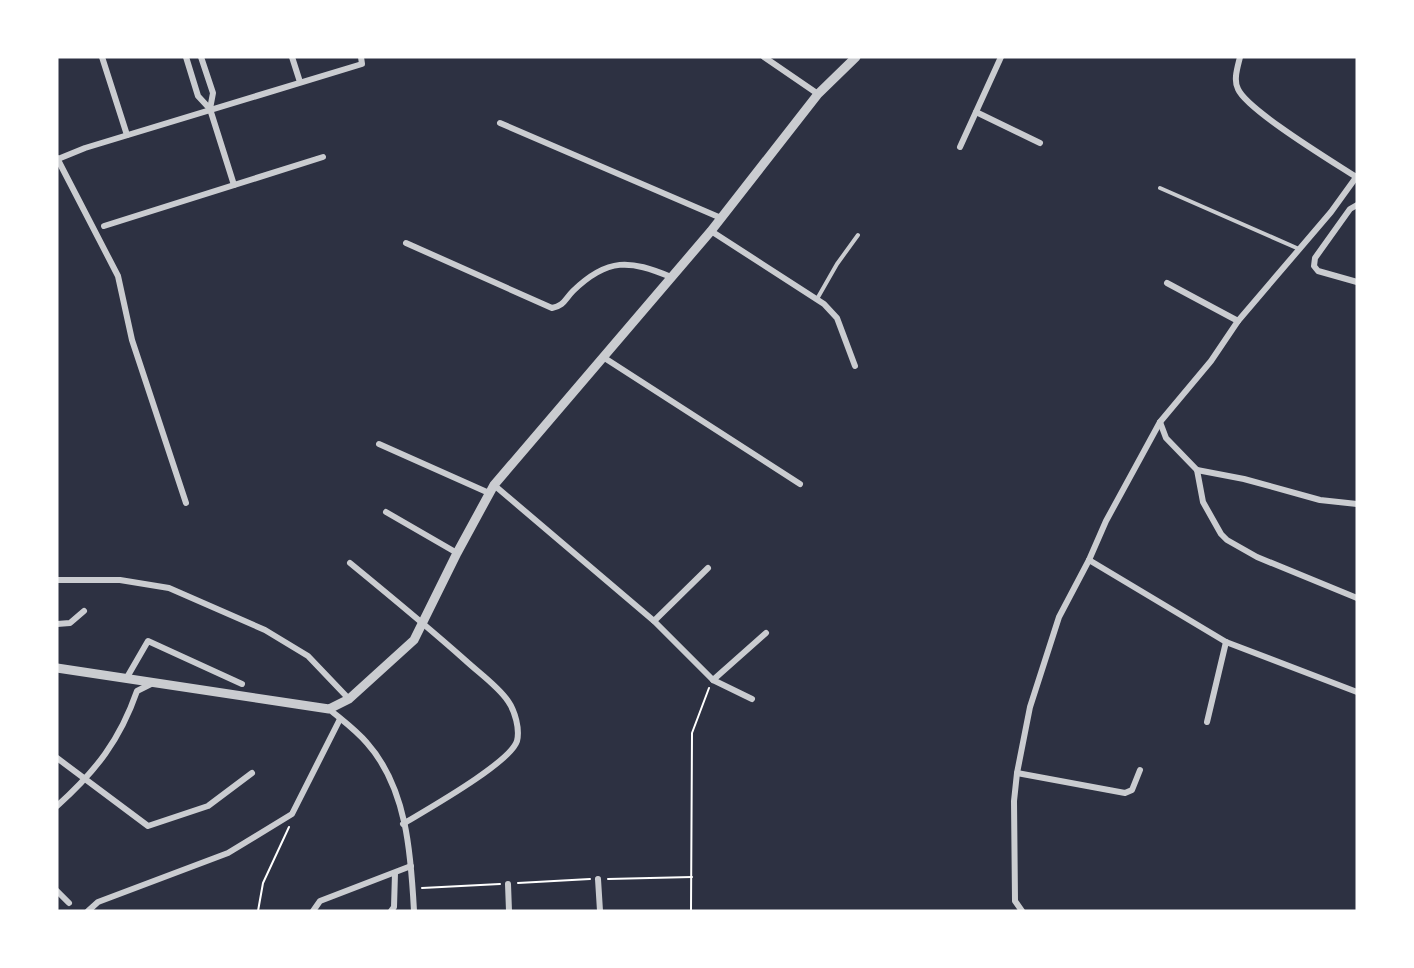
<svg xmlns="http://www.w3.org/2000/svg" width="1414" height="968" viewBox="0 0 1414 968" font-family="'Playfair Display',serif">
	<rect width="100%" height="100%" fill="#2d3142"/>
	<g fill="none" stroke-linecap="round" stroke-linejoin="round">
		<g stroke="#fff" stroke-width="2">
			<polyline points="608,879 692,877"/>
			<polyline points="518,883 590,879"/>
			<polyline points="422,888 500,884"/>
			<polyline points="258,911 263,883 289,827"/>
			<polyline points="691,911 692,733 709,688"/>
		</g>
		<g stroke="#caccd0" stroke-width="4">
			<polyline points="1160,188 1299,249"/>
			<polyline points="817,299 837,264 858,235"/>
		</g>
		<g stroke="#caccd0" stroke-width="6">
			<polyline points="102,57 127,135"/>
			<polyline points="186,57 198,96 210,109 234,185"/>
			<polyline points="201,57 213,93 210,109"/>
			<polyline points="292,57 300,82"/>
			<polyline points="764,57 818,94"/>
			<path d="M1240,57C1238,66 1233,80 1238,89C1247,110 1333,162 1356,177"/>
			<polyline points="976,112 1040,143"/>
			<polyline points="500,123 721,218"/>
			<polyline points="960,147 1001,57"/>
			<polyline points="57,158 118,276 132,340 186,503"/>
			<polyline points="58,159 85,148 362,64 361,57"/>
			<polyline points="1357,205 1350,209 1315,258 1314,266 1318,271 1357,282"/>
			<polyline points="104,226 323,157"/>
			<polyline points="711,231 824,304 837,318 855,366"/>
			<path d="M406,243L552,308C564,306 565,299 573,291C608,257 630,260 671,277"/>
			<polyline points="1167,283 1238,321"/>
			<polyline points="603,357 800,484"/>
			<polyline points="1160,422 1166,438 1197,470 1244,479 1320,500 1357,504"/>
			<polyline points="379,444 489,493"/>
			<polyline points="1197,470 1203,502 1221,534 1227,540 1257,557 1357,598"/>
			<polyline points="494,485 654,621 713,680 752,699"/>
			<polyline points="386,512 457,553"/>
			<polyline points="1089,560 1226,642 1357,692"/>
			<path d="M350,563C389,595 428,627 465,660C479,673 498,686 508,701C515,711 520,729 517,741C510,763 426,810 403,824"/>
			<polyline points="57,580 120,580 169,588 265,630 308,656 349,699"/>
			<polyline points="654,621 708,568"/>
			<polyline points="57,624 70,623 84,611"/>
			<polyline points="126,679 148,641 242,684"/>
			<polyline points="713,680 766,633"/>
			<path d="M329,709C342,720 356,730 367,743C407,788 411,855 414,911"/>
			<polyline points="1207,722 1226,642"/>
			<polyline points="57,758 148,826 208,806 252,773"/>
			<polyline points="1017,773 1125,793 1132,790 1140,770"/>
			<path d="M57,806C96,771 120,740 137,691L153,683"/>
			<polyline points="598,879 600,911"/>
			<polyline points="508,884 509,911"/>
			<polyline points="57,891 69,903"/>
			<polyline points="88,911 98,902 228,853 292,814 340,719"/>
			<polyline points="313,911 320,901 411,866"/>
			<polyline points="391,911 394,907 395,873"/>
			<polyline points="1022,911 1015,901 1014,801 1017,773 1030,707 1059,617 1089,560 1106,521 1160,422 1211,361 1238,321 1331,212 1357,176"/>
		</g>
		<polyline stroke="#caccd0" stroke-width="9" points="57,668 329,709 349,699 414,640 457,553 494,485 711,231 818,94 856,57"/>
	</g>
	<rect width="1414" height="968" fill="none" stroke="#ffffff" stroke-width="117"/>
</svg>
